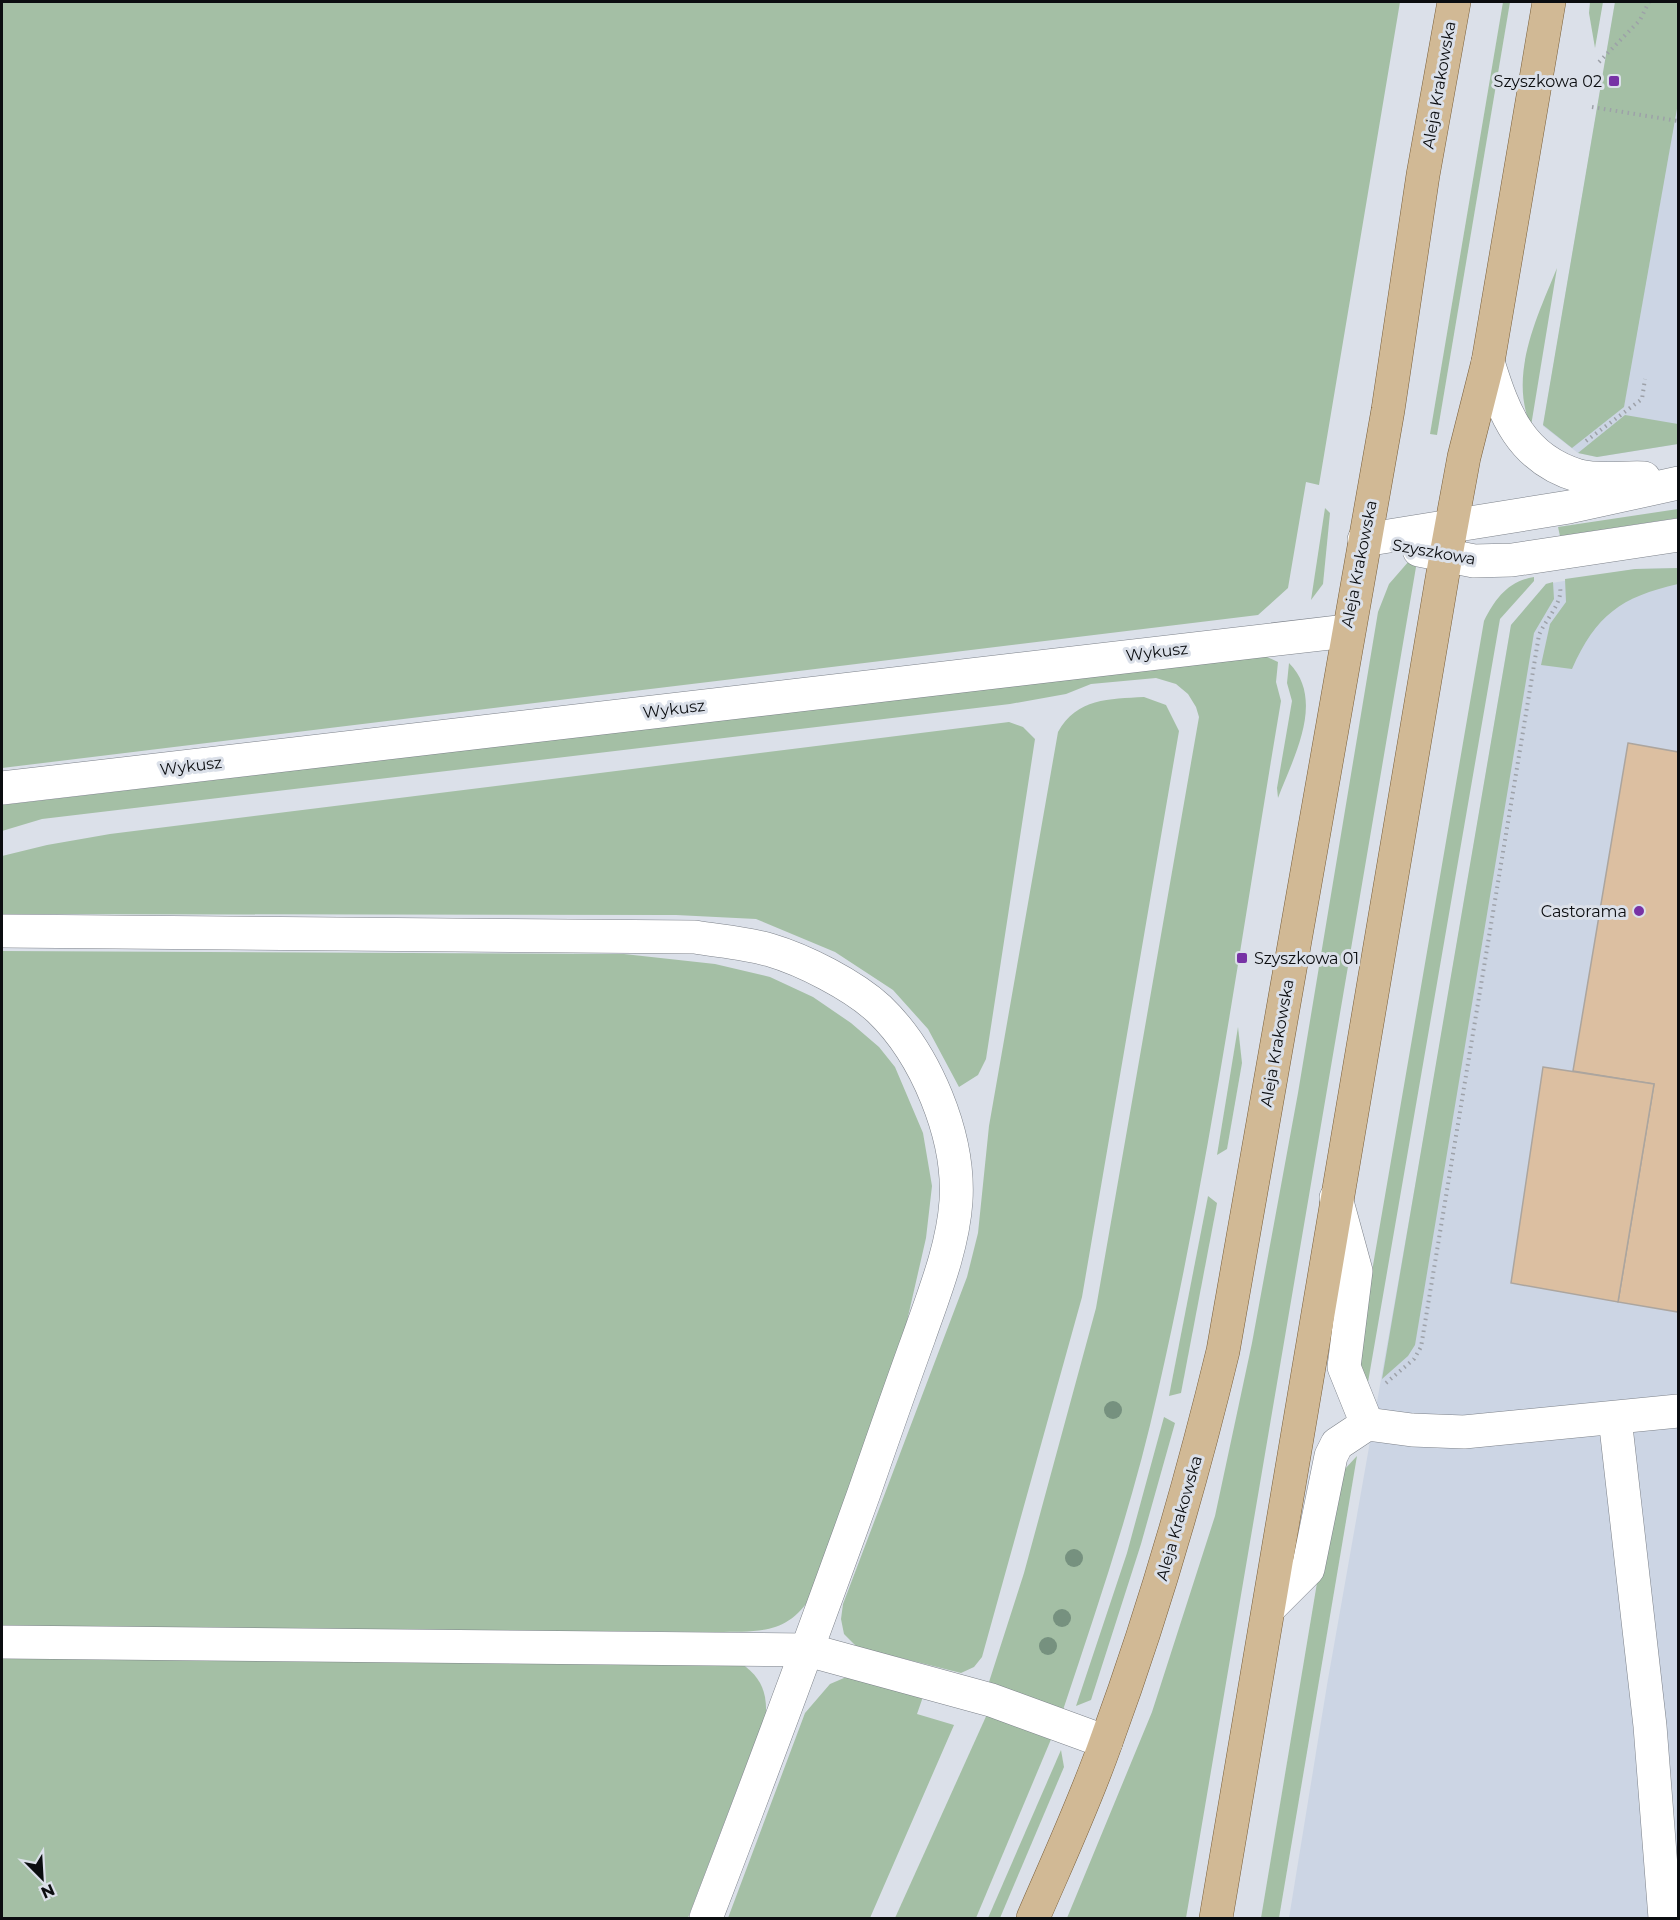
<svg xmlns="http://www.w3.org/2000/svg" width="1680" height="1920" viewBox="0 0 1680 1920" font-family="Montserrat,sans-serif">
	<rect width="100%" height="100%" fill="#dbe0e9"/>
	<g fill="#ccd5e4">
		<polygon points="1615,2 1678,2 1678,444 1597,457 1578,453 1543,426"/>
		<polygon points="1678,568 1678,1918 1289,1918 1327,1685 1428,1113 1511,625 1546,584 1635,569"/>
	</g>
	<g fill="#a4bfa5">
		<polygon points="2,2 1400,2 1319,485 1306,482 1288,588 1258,615 2,768"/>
		<polygon points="1503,2 1510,2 1437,435 1430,434"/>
		<polygon points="1590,2 1603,2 1595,48 1589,13"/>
		<polygon points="1615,2 1678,2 1678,103 1624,407 1572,448 1543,425"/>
		<path d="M1557,268L1531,426C1508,375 1538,315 1557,268Z"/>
		<polygon points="1625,415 1678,424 1678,444 1597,457 1578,453"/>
		<polygon points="1325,508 1330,513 1323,584 1311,600"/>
		<polygon points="1678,509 1678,518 1560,536 1558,527"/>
		<polygon points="1409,561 1415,564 1416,567 1186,1918 1067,1918 1152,1712 1215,1516 1252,1343 1298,1093 1378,612 1389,584"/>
		<path d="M1678,568V584C1621,597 1596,615 1572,669L1541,665L1550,624L1566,602L1565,579L1635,569Z"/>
		<path d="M1534,577V581L1500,619L1367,1388L1358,1370L1361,1335L1484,621C1495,599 1508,581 1534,577Z"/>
		<polygon points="1553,582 1554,599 1534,633 1415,1345 1408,1356 1382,1379 1511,625 1546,584"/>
		<path d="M1252,657H1267L1278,662L1276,682L1281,701C1242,931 1210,1164 1158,1391C1134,1500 1098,1605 1063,1710L989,1682L1024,1573L1096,1308L1199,717L1196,707L1188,694L1176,684L1156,678L1091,684L1066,694L1010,704L42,819L2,831V805Z"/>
		<path d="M1289,663C1326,700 1293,758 1278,798L1277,788L1292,701L1287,683Z"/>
		<path d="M1144,697L1166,705L1179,731L1082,1297L982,1657L974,1667L961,1673L857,1647L844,1634L841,1619L843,1604L967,1277L978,1233L989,1126L1058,732C1077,698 1109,699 1144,697Z"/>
		<polygon points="1009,722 1023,727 1035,739 986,1059 978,1075 959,1087 928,1029 893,990 835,952 756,919 676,915 2,914 2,856 47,845 110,834"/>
		<path d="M2,951L624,954L715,964L770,977L813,997L851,1023L879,1047L895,1067L923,1133L932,1186L926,1238L899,1356L812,1595C788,1635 759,1631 717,1632L2,1628Z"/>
		<polygon points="1238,1027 1242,1063 1227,1149 1217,1155"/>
		<polygon points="1208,1196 1217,1203 1216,1209 1181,1393 1169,1396"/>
		<polygon points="1164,1417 1175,1423 1141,1544 1091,1700 1076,1706 1127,1553"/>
		<polygon points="1357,1456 1279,1918 1261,1918 1322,1553 1343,1471"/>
		<path d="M2,1657L736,1660C757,1673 767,1687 766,1713L688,1918H2Z"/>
		<polygon points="861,1677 925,1691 917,1714 954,1725 870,1918 728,1918 805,1713 830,1684 844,1678"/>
		<polygon points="988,1712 1052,1737 976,1918 895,1918"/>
		<polygon points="1061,1750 1064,1767 1000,1918 988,1918"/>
	</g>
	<g fill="#dcbfa1" stroke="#aca59e" stroke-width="1.5">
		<polygon points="1628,743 1678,752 1678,1312 1618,1302 1654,1084 1573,1071"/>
		<polygon points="1543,1067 1654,1084 1618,1302 1511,1283"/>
	</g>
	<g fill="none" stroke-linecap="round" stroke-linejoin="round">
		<g stroke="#7d828a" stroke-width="34">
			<g id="minor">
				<path d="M1488,362C1504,414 1521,459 1579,476C1598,481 1624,477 1644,478"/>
				<polyline points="1364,540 1569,507 1678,483"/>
				<polyline points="1419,550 1474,561 1512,560 1678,535"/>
				<polyline points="2,788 1347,631"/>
				<path d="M2,931L695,937C719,941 746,943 770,950C804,960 853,985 879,1009C926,1054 960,1136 956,1201C953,1247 934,1294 919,1337C900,1389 882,1441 864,1493C813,1635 760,1777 706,1918"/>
				<polyline points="1336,1198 1356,1271 1344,1367 1367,1424"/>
				<polyline points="1615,1418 1650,1726 1665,1918"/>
				<polyline points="1271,1606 1308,1569 1331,1456 1337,1444 1367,1424 1412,1430 1464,1432 1678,1411"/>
				<polyline points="2,1642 808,1650 991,1700 1106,1742"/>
			</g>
		</g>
		<g stroke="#785e39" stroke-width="34">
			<g id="major">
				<path d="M1033,1918C1058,1860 1085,1802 1106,1742C1153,1614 1191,1483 1223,1351L1388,410L1423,175L1454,2"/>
				<polyline points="1216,1918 1446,555 1464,457 1488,362 1549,2"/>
			</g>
		</g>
		<g stroke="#9da1a8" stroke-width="4" stroke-dasharray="1.5 4.5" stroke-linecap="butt">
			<polyline points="1599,62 1640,20 1649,2"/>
			<polyline points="1592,107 1678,121"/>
			<polyline points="1586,441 1642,399 1645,379"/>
			<path d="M1386,1383L1414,1359L1421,1347L1539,635C1545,620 1563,603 1560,587"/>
		</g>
		<use href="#minor" stroke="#fff" stroke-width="33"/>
		<use href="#major" stroke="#d1b995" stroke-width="33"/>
	</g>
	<g fill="#76917f">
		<circle cx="1113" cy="1410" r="9"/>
		<circle cx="1074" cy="1558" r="9"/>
		<circle cx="1062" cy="1618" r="9"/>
		<circle cx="1048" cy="1646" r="9"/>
	</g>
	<g fill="#7732a5" stroke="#dbe0e9" stroke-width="2">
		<rect x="1608" y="75" width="12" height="12" rx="3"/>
		<circle cx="1639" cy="911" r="6"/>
		<rect x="1236" y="952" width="12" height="12" rx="3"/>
	</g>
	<g text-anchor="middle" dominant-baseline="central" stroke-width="6" stroke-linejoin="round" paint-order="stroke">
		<g font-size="16" fill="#0b0d10" stroke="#dbe0e9" text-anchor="end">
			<text x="1602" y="81">Szyszkowa 02</text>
			<text x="1627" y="911">Castorama</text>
			<text x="1254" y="958" text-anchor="start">Szyszkowa 01</text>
		</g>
		<g font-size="16" fill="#0b0d10" stroke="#dbe0e9">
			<text transform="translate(1439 85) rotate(-80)">Aleja Krakowska</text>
			<text transform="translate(1434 552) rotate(10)">Szyszkowa</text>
			<text transform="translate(1359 564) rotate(-79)">Aleja Krakowska</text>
			<text transform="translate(1157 652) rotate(-7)">Wykusz</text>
			<text transform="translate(674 709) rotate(-7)">Wykusz</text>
			<text transform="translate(191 766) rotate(-7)">Wykusz</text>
			<text transform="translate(1277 1043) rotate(-80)">Aleja Krakowska</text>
			<text transform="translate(1179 1518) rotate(-74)">Aleja Krakowska</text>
		</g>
	</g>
	<rect width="1680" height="1920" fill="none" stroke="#0b0d10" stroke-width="6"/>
	<g transform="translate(42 1878) rotate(156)" stroke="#dbe0e9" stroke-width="4.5" paint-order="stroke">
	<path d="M0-4.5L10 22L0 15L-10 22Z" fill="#0b0d10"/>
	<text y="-9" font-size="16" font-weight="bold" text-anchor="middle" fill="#0b0d10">N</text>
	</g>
</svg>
